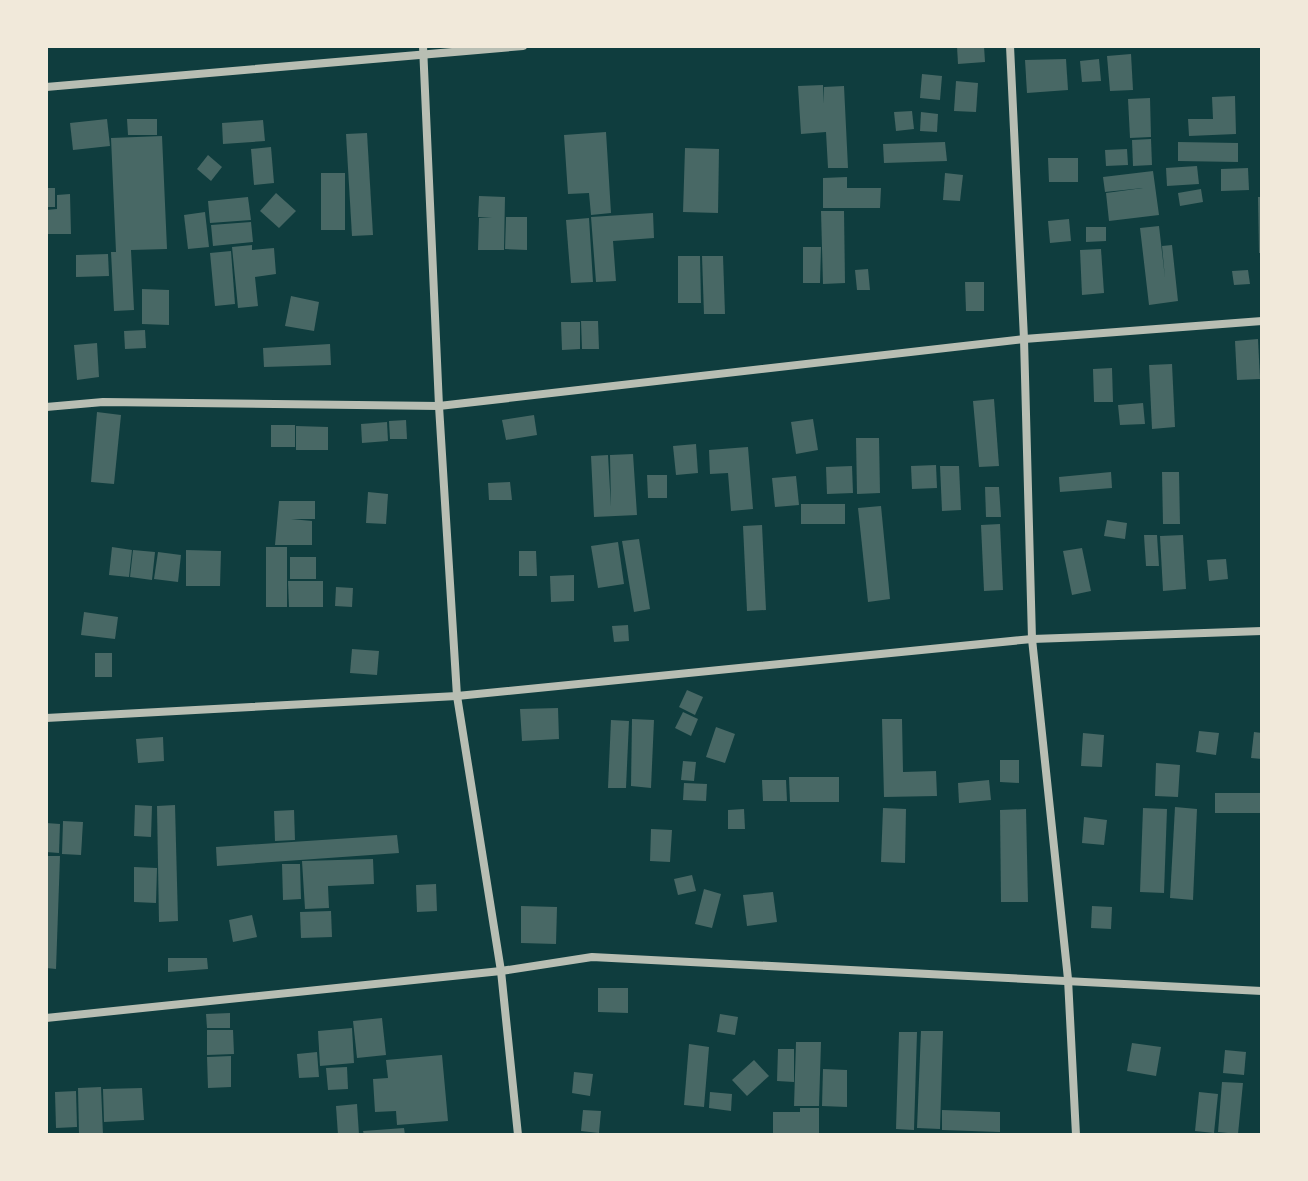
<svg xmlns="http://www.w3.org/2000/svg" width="1308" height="1181" viewBox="0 0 1308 1181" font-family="Jost,sans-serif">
	<rect width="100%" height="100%" fill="#0f3d3e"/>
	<g fill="#486865">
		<polygon points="957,46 984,46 985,62 958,64"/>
		<polygon points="1131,54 1133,90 1110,91 1107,56"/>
		<polygon points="1066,59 1068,90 1027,93 1025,60"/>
		<polygon points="1099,59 1101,81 1082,82 1080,61"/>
		<polygon points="922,74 942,76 940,100 920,98"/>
		<polygon points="956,81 978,83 976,112 954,111"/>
		<polygon points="823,85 824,104 824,87 844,86 848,168 828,168 826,132 801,134 798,86"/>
		<polygon points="1235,96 1236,134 1189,136 1188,119 1213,119 1212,97"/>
		<polygon points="1150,98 1151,137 1130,138 1128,99"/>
		<polygon points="912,111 914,129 896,131 894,112"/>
		<polygon points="921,112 938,114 937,132 920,131"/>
		<polygon points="107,119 110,146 73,150 70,123"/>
		<polygon points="127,119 157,119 157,135 128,135"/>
		<polygon points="263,120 265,141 223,144 222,123"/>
		<polygon points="606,132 611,213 591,215 589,193 568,194 564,135"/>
		<polygon points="367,133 373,235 352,236 346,134"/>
		<polygon points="162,136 167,249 131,250 134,310 114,311 111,252 116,252 111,138"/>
		<polygon points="1151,139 1152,165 1133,166 1132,140"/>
		<polygon points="945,142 947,161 884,163 883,144"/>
		<polygon points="1178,142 1238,143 1238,162 1178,161"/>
		<polygon points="271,147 274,183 254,185 251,149"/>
		<polygon points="685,148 719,149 718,213 683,212"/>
		<polygon points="1127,149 1128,165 1106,166 1105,150"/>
		<polygon points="208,155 222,167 211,181 197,169"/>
		<polygon points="1048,158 1078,158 1078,182 1049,182"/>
		<polygon points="1197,166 1199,184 1167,186 1166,168"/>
		<polygon points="1248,168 1249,190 1221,191 1221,169"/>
		<polygon points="1153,171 1159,215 1109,221 1106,193 1143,188 1105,192 1103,177"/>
		<rect x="321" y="173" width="24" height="57"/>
		<polygon points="945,173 963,175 960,201 943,200"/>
		<polygon points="847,177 847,188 881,188 880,208 823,208 823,178"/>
		<rect x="46" y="188" width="9" height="19"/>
		<polygon points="1201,189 1203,202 1180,206 1178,193"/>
		<polygon points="276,193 296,211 279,228 260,211"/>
		<polygon points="70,194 71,234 46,234 46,210 57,209 57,195"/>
		<polygon points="479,196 505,197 504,250 478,250 479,218 492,218 478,217"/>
		<polygon points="248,197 251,220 210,223 208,201"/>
		<polygon points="1258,197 1262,197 1262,253 1259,253"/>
		<polygon points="821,211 844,211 845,283 823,284"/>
		<polygon points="205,212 209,247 188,249 184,215"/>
		<polygon points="653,213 654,238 613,241 616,281 596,282 591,217"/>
		<polygon points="506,217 527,217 527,250 505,249"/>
		<polygon points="589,218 593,282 571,283 566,220"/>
		<polygon points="1069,219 1071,241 1050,243 1048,221"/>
		<polygon points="251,222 253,242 213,246 211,225"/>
		<polygon points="1159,226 1165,278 1162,246 1172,245 1178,301 1149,305 1140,228"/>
		<polygon points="1086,227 1106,227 1106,241 1086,242"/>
		<polygon points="252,245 252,250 274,248 276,274 255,277 258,306 238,308 232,247"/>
		<polygon points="803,247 821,247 820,283 803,283"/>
		<polygon points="1101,249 1104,293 1082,295 1080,250"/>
		<polygon points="231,251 235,304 215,306 210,253"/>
		<polygon points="108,254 109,276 76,277 76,255"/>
		<polygon points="678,256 700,256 701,303 678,303"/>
		<polygon points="702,256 723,256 725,314 704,314"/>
		<polygon points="868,269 870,290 857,290 855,270"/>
		<polygon points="1248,270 1250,284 1234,285 1232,271"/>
		<polygon points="965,282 984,282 984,311 966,311"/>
		<polygon points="142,289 169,290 169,325 142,324"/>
		<polygon points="291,296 319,302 314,331 285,326"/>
		<polygon points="581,321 598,321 599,349 582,349"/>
		<polygon points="561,322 580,322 580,349 562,350"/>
		<polygon points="145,330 146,348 125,349 124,331"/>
		<polygon points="1258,339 1260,379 1237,380 1235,341"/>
		<polygon points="97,343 99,377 77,380 74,345"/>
		<polygon points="330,344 331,365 264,367 263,348"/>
		<polygon points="1172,364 1175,427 1152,429 1149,365"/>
		<polygon points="1112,368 1113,402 1094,402 1093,369"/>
		<polygon points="994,399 999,466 979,467 973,401"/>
		<polygon points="1143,403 1145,424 1120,425 1118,405"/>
		<polygon points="97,412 121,415 114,484 91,482"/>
		<polygon points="534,415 537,435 506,440 502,420"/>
		<polygon points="813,419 818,450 796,454 791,422"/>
		<polygon points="406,420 407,439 390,439 389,421"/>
		<polygon points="387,422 388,441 362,443 361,424"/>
		<rect x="271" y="425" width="24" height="22"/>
		<polygon points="296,426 328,427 328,450 296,450"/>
		<polygon points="856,438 879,438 880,493 857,494"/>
		<polygon points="696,444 698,473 676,475 673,446"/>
		<polygon points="748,447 753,509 731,511 728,473 710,474 709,450"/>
		<polygon points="633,454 637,515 594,517 591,456 608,455 611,507 610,455"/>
		<polygon points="936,465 937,488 912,489 911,466"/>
		<polygon points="852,466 853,493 827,494 826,467"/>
		<polygon points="940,466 959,466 961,510 942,511"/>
		<polygon points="1111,472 1112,488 1060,492 1059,477"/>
		<polygon points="1162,472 1179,472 1180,524 1163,524"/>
		<polygon points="647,475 667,475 667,498 648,498"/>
		<polygon points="796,476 799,505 775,507 772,478"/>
		<polygon points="510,482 512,500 489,500 488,483"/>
		<polygon points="985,487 999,487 1001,517 986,517"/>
		<polygon points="368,492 388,494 386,524 366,523"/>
		<polygon points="279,501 315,501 315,519 291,519 312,521 312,545 275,545"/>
		<rect x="801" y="504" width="44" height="20"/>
		<polygon points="881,506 890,599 868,602 858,508"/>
		<polygon points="1107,520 1127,523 1125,539 1104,536"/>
		<polygon points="1000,524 1003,590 984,591 981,525"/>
		<polygon points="762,525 766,610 747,611 743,526"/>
		<polygon points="1144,535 1157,535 1159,566 1146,566"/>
		<polygon points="1183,535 1186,589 1163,591 1160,536"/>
		<polygon points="639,539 650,609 634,612 622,541"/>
		<polygon points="618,542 624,584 598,588 591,546"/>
		<polygon points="112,547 132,550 129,577 109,575"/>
		<rect x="266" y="547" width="21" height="60"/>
		<polygon points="1082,548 1091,591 1072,595 1063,551"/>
		<polygon points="133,550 155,552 152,580 130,577"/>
		<polygon points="186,550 221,551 220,586 186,586"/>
		<polygon points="519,551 536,551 537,576 519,576"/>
		<polygon points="158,552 181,555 178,582 154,579"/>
		<rect x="290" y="557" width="26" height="22"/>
		<polygon points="1226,559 1228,579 1209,581 1207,560"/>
		<polygon points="574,575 574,601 551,602 550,576"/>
		<polygon points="288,581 323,581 323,607 289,607"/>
		<polygon points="336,587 353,588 352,607 335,606"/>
		<polygon points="84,612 118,617 115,639 81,635"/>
		<polygon points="628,625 629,641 614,642 612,626"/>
		<polygon points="352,649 379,651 377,675 350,673"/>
		<rect x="95" y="653" width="17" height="24"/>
		<polygon points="687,690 703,697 695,715 679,707"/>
		<polygon points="558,708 559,739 522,741 520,709"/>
		<polygon points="683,712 698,719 691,736 675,728"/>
		<polygon points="632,719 654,720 651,788 631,786"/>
		<polygon points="882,719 902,719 903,772 936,771 937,796 884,797"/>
		<polygon points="611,720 629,721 626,788 608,788"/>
		<polygon points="716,727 735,734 725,763 706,757"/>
		<polygon points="1199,731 1219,733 1216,755 1196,752"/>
		<polygon points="1254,732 1262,733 1262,759 1251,758"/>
		<polygon points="1083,733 1104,735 1102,767 1081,766"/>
		<polygon points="163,737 164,761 138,763 136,739"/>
		<polygon points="1000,760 1019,760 1019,783 1000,782"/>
		<polygon points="683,761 696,762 694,781 681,780"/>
		<polygon points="1156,763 1180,765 1178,797 1155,796"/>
		<polygon points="789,777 839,777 839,802 790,802"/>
		<polygon points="762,780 786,780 787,801 763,801"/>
		<polygon points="989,780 991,800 959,803 958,783"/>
		<polygon points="684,783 707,784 706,801 683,800"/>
		<rect x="1215" y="793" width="47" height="20"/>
		<polygon points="135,805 152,806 151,837 134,836"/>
		<polygon points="175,805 178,921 159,922 157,806"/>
		<polygon points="1175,807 1197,809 1193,900 1170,898"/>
		<polygon points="883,808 906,809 905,863 881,862"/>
		<polygon points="1143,808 1167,809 1164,893 1140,892"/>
		<polygon points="744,809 745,829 728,829 728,810"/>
		<polygon points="1026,809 1028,902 1001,902 1000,810"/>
		<polygon points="294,810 295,840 275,841 274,811"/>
		<polygon points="1084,817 1107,820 1104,845 1082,843"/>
		<polygon points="63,821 83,822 81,855 62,854"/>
		<polygon points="46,823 60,824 59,853 46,852"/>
		<polygon points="651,829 672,830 670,862 650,861"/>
		<polygon points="397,835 399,853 217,866 216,847"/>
		<polygon points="46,856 60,856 56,969 46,968"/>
		<polygon points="373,859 374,884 328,886 329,908 305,909 302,861"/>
		<polygon points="282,864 300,864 301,899 283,900"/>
		<polygon points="134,867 157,868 156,903 134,902"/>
		<polygon points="692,875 696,891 678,895 674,879"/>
		<polygon points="436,884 437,911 417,912 416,885"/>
		<polygon points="704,889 721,894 712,928 695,924"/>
		<polygon points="773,892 777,922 747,926 743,895"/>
		<polygon points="521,906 557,907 556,944 521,943"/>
		<polygon points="1092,906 1112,907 1111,929 1091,928"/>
		<polygon points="331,911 332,937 301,938 300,912"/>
		<polygon points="252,915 257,937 233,942 229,920"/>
		<polygon points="168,958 207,958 208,969 168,972"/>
		<polygon points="598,988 628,988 628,1013 598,1012"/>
		<polygon points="230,1013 230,1028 207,1028 206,1014"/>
		<polygon points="720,1014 738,1017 735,1035 717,1032"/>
		<polygon points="382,1018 386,1055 357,1058 353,1021"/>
		<polygon points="352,1028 354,1063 320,1066 318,1031"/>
		<polygon points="207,1030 233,1030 234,1054 207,1055"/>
		<polygon points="921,1031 943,1031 940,1129 917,1128"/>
		<polygon points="899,1032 917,1032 914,1130 896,1129"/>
		<polygon points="796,1042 821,1042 819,1106 794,1106"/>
		<polygon points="1132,1043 1161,1047 1156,1076 1127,1071"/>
		<polygon points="689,1044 709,1047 704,1107 684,1105"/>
		<polygon points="778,1049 794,1049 794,1082 777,1081"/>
		<polygon points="1225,1050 1246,1052 1244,1075 1223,1073"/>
		<polygon points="317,1052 319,1077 299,1078 297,1054"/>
		<polygon points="442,1055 448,1121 397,1125 396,1111 375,1112 373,1079 388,1078 386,1060"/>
		<polygon points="231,1056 231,1087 208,1088 207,1057"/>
		<polygon points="754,1060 769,1076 747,1096 732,1080"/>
		<polygon points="347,1067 348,1089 328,1090 326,1068"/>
		<polygon points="823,1069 847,1070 847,1107 822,1106"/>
		<polygon points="574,1072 593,1074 590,1096 572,1093"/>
		<polygon points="1222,1082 1243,1083 1238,1134 1218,1132"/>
		<polygon points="101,1087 103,1135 79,1135 78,1088"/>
		<polygon points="142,1088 144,1120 104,1122 103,1089"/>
		<polygon points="76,1091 77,1127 56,1128 55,1092"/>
		<polygon points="710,1092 732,1094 731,1111 709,1108"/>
		<polygon points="1199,1092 1218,1094 1214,1133 1195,1131"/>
		<polygon points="357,1104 359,1135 338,1135 336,1106"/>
		<polygon points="800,1108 819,1108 819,1135 773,1135 773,1112 800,1112"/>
		<polygon points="583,1110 601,1111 599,1133 581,1131"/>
		<polygon points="942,1110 1000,1112 1000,1132 942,1130"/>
		<polygon points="404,1128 405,1135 364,1135 363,1131"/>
	</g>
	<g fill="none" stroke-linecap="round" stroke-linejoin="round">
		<g stroke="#b8beb3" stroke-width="8">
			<polyline points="423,46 439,406 457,696 501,971 518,1135"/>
			<polyline points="1010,46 1024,339 1032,639 1068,979 1076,1135"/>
			<polyline points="46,87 523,46"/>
			<polyline points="46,407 103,402 439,406 1024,339 1262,321"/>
			<polyline points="46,718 457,696 1032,639 1262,631"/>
			<polyline points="46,1018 501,971 592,957 1262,991"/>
		</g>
	</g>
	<rect width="1308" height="1181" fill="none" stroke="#f1e9da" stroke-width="96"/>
</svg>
